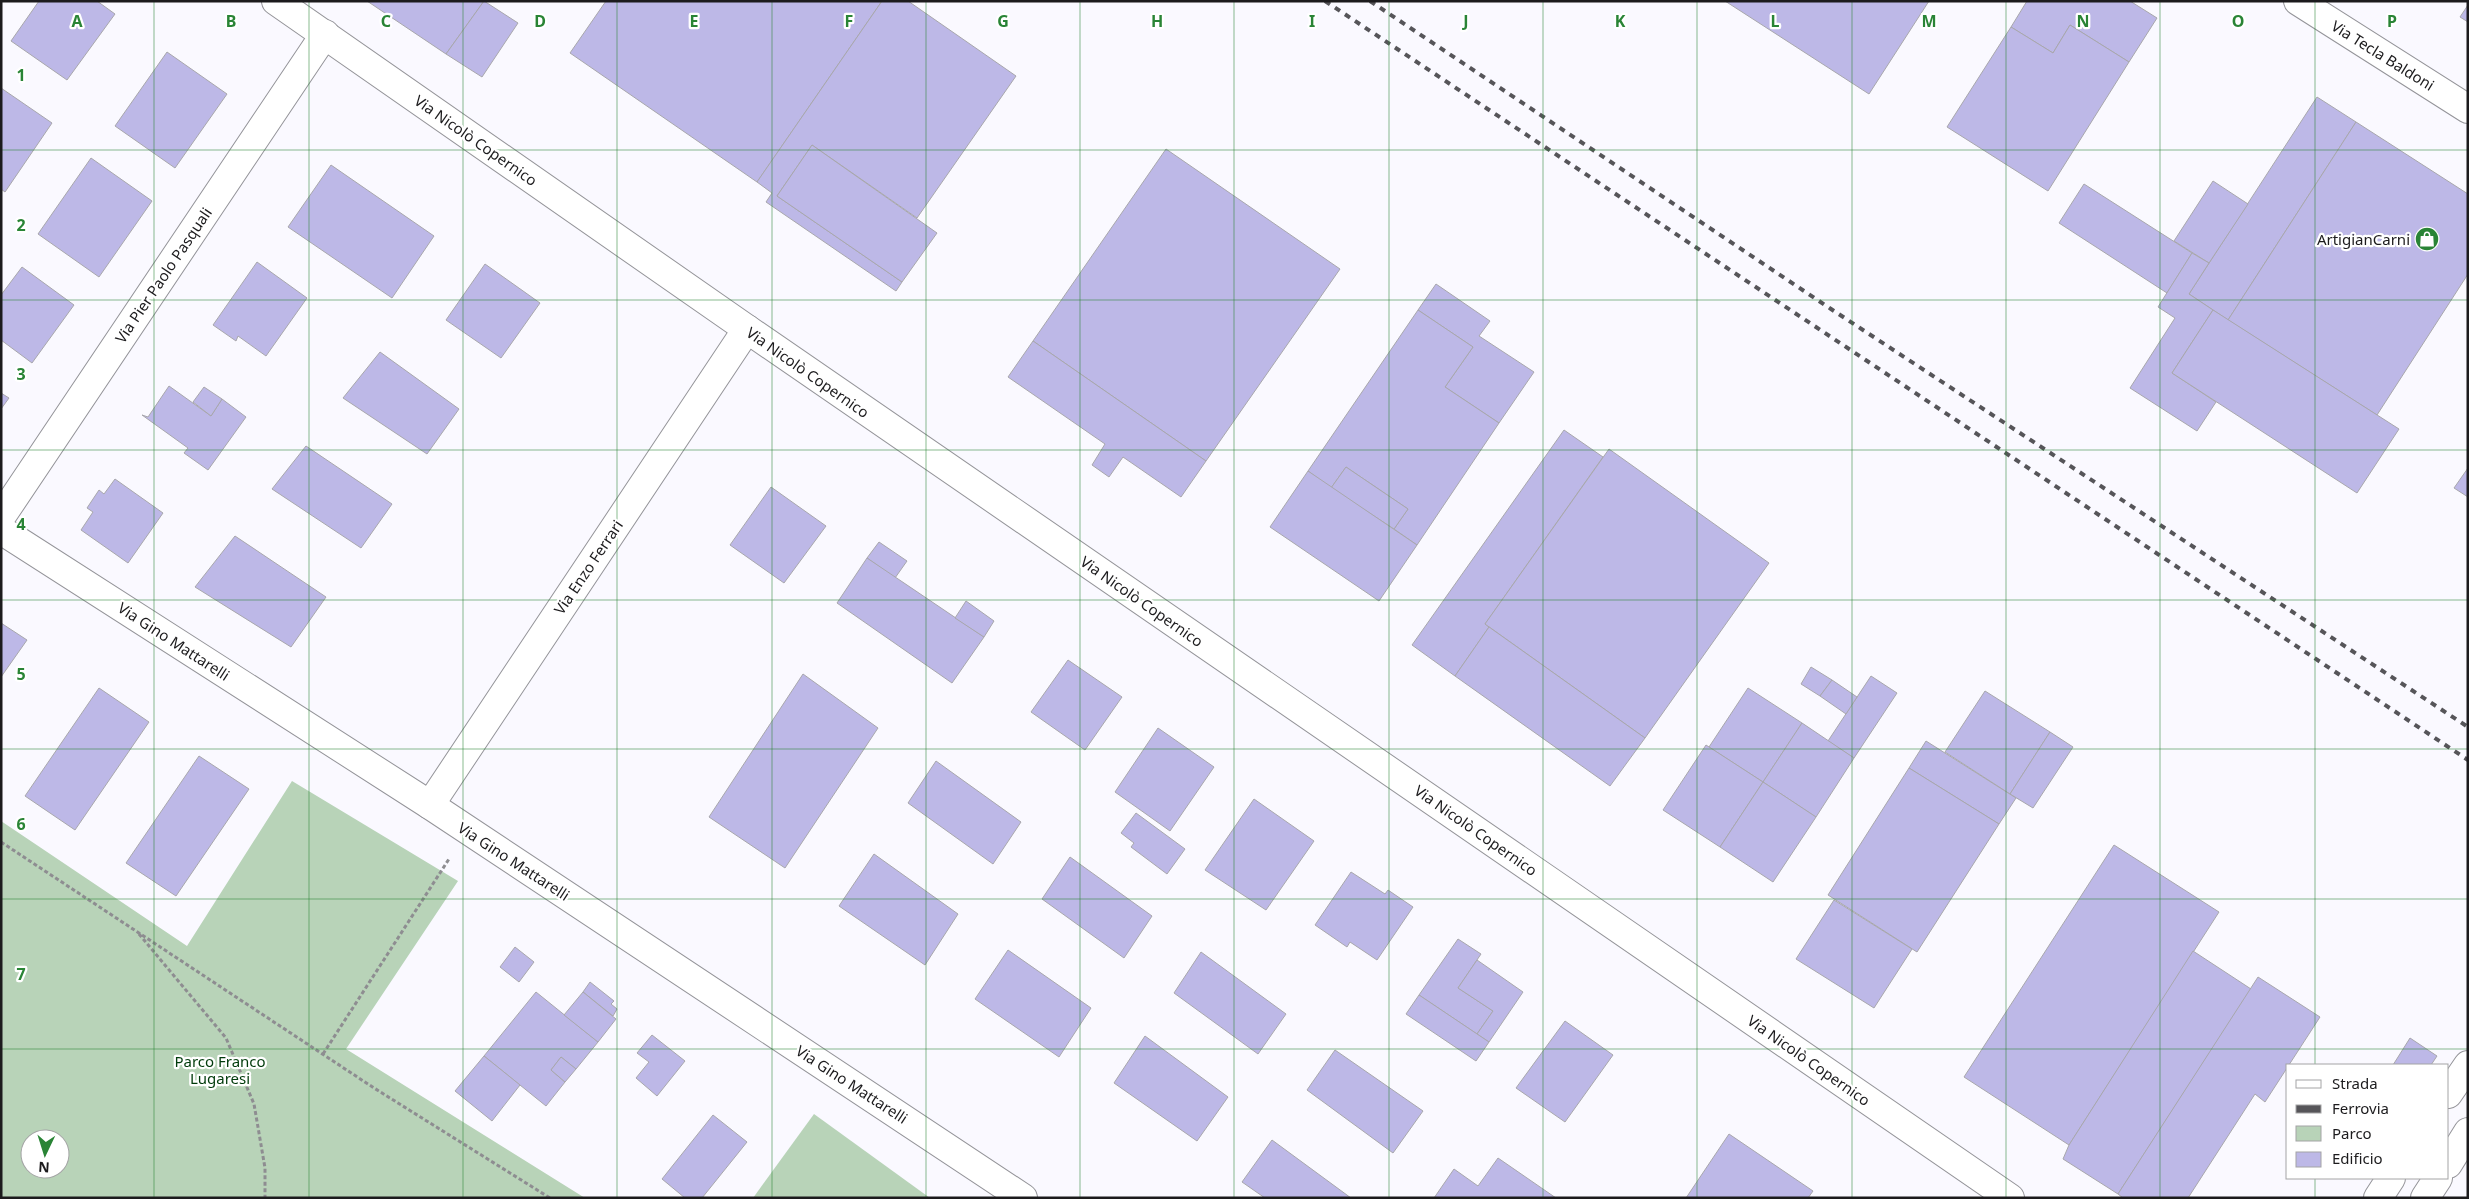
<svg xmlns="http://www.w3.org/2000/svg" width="2469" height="1199" viewBox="0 0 2469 1199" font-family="'Noto Sans',sans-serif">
	<rect width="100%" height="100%" fill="#faf9ff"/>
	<g fill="#b8d3b8" fill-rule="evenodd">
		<path d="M292,781L458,881L346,1049L585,1198H1V821L187,946ZM30,1139H60V1169H30Z"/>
		<polygon points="814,1114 930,1198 753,1198"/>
	</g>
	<g fill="#bdb8e7" stroke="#a8a7ac">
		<polygon points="39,1 97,1 115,14 67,80 11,41"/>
		<polygon points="367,1 484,1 446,54"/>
		<polygon points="484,1 518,23 482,77 446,54"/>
		<polygon points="606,1 882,1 757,182 570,53"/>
		<polygon points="882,1 908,1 1016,76 917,218 812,145 777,196 902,282 896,291 766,202 772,193 757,182"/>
		<polygon points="1725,1 1929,1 1869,94"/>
		<polygon points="2027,1 2130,1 2157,18 2129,62 2070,25 2053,53 2011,27"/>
		<polygon points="2468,5 2468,22 2460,17"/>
		<polygon points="2070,25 2129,62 2048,191 1947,127 2011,27 2053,53"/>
		<polygon points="167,52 227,94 175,168 115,126"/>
		<polygon points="1,88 52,123 5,192 1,189"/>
		<polygon points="2317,97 2356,122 2228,320 2189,294"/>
		<polygon points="2356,122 2468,194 2468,274 2377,415 2228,320"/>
		<polygon points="812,145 937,233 902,282 777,196"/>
		<polygon points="1166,149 1340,269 1206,461 1033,341"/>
		<polygon points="91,158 152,201 99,277 38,234"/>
		<polygon points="331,165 434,236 392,298 288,227"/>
		<polygon points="2213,181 2248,204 2209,263 2174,241"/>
		<polygon points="2084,184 2192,253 2167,293 2059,223"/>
		<polygon points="2192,253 2209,263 2189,294 2213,310 2172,373 2216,402 2197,431 2130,388 2175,318 2158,307"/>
		<polygon points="257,262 307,298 266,356 238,336 236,341 213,325"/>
		<polygon points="485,264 540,303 501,358 446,320"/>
		<polygon points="22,267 74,305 32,363 1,340 1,295"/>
		<polygon points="1436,284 1490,321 1479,336 1534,372 1499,423 1445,387 1473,347 1418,310"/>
		<polygon points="1418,310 1473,347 1445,387 1499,423 1417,545 1394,529 1408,509 1346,467 1331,488 1308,471"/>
		<polygon points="2213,310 2399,429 2357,493 2172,373"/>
		<polygon points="1033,341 1206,461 1181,497 1123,457 1109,477 1092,465 1105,444 1008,377"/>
		<polygon points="380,352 459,409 427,454 343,398"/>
		<polygon points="169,386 211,416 222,399 246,417 208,470 184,453 188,448 142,415 148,417"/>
		<polygon points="204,387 222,399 211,416 193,402"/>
		<polygon points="1,393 9,398 1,409"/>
		<polygon points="1564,430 1603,457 1485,624 1489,627 1455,676 1412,645"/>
		<polygon points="306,446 392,504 361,548 272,489"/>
		<polygon points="1609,449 1769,563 1645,738 1485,624"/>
		<polygon points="1346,467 1408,509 1394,529 1331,488"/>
		<polygon points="2468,468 2468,497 2454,488"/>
		<polygon points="1308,471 1417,545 1379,601 1270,527"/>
		<polygon points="115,479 163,513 128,563 81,530 93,512 87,508 99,490 104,494"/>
		<polygon points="771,487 826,526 784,583 730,545"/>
		<polygon points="235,536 326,597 291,647 195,587"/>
		<polygon points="879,542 907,561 895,578 867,558"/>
		<polygon points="867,558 984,637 952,683 837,603"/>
		<polygon points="966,601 994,621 984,637 955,618"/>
		<polygon points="1,623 27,640 1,677"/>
		<polygon points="1489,627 1645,738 1610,786 1455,676"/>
		<polygon points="1068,660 1122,697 1085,750 1031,712"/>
		<polygon points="1811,667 1832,680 1820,696 1801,684"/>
		<polygon points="803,674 878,728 785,868 709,817"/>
		<polygon points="1871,676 1897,693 1854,758 1828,741"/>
		<polygon points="1832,680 1857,697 1846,714 1820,696"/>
		<polygon points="99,688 149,722 75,830 25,796"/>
		<polygon points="1748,688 1802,723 1763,782 1709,747"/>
		<polygon points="1985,691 2050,732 2010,794 1945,752"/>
		<polygon points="1802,723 1854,758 1816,817 1763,782"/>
		<polygon points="1158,728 1214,767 1170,831 1115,792"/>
		<polygon points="2050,732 2073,747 2033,808 2010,794"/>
		<polygon points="1926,741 2016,798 1999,824 1909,768"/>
		<polygon points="1706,745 1763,782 1720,847 1663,810"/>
		<polygon points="199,756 249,789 176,896 126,863"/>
		<polygon points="936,761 1021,822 993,864 908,803"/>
		<polygon points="1909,768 1999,824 1917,952 1828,895"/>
		<polygon points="1763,782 1816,817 1773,882 1720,847"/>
		<polygon points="1254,799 1314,841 1266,910 1205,870"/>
		<polygon points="1136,813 1185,849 1167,874 1131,847 1134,843 1121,833"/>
		<polygon points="2114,845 2219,912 2069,1145 1964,1077"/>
		<polygon points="874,854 958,914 925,965 839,906"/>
		<polygon points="1070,857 1152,916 1124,958 1042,899"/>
		<polygon points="1351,872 1385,894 1388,890 1413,907 1377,960 1350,942 1347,947 1315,925"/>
		<polygon points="1834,900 1912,949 1874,1008 1796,959"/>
		<polygon points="1458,939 1481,954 1458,988 1493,1011 1477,1034 1419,995"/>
		<polygon points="515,947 534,962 519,982 500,967"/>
		<polygon points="1008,950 1091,1008 1059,1057 975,999"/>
		<polygon points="2193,951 2251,989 2118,1194 2063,1159 2069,1145"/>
		<polygon points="1201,952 1286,1014 1258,1054 1174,993"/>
		<polygon points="1477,960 1523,992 1489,1042 1477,1034 1493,1011 1458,988"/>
		<polygon points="2258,977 2320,1017 2265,1102 2255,1094 2188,1198 2123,1198 2118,1194"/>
		<polygon points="590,982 614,1001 611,1004 617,1009 613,1016 583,992"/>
		<polygon points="536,992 598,1042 576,1069 561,1057 551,1070 565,1082 546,1106 484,1056"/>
		<polygon points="583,992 616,1019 598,1042 564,1015"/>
		<polygon points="1419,995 1489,1042 1476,1061 1406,1014"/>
		<polygon points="1565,1021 1613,1055 1565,1122 1516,1088"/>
		<polygon points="652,1035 685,1061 657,1096 636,1078 649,1062 637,1053"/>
		<polygon points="1145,1036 1228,1097 1197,1141 1114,1083"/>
		<polygon points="2410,1038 2437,1056 2431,1065 2393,1065"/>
		<polygon points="1335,1050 1423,1111 1393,1153 1307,1090"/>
		<polygon points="484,1056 520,1085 492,1121 455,1091"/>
		<polygon points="561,1057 576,1069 565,1082 551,1070"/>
		<polygon points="713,1115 747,1142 702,1198 685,1198 662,1179"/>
		<polygon points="1729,1134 1813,1191 1808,1198 1686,1198"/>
		<polygon points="1272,1140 1351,1198 1265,1198 1242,1182"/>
		<polygon points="1498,1158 1556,1198 1434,1198 1454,1169 1478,1186"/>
	</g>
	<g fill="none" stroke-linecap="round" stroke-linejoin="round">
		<g stroke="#949499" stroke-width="30">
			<g id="street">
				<polyline points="276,1 747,329 2010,1198"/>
				<polyline points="2298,1 2468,109"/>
				<polyline points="1,517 325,34"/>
				<polyline points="1,530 430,805 1023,1198"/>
				<polyline points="430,805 747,329"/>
			</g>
		</g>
		<g stroke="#949499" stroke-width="30">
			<g id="secondary">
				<polyline points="2448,1094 2468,1065"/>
				<polyline points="2448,1164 2468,1132"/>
				<polyline points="2378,1198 2391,1178"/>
				<polyline points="2425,1198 2438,1178"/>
			</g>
		</g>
		<g stroke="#8e8d91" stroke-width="3" stroke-dasharray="4 2.5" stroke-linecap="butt">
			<polyline points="1,842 374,1088 550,1198"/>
			<polyline points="139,934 226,1038 254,1104 265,1168 265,1198"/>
			<polyline points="323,1054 449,859"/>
		</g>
		<use href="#street" stroke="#fff" stroke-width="28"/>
		<use href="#secondary" stroke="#fff" stroke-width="28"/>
		<g stroke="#565559" stroke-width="4" stroke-dasharray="6 6" stroke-linecap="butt">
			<polyline points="1325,1 2468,760"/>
			<polyline points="1370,1 1831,309 2468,727"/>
		</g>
	</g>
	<path fill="none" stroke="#298435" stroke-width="1" stroke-opacity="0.55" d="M154,1V1198M309,1V1198M463,1V1198M617,1V1198M772,1V1198M926,1V1198M1080,1V1198M1234,1V1198M1389,1V1198M1543,1V1198M1697,1V1198M1852,1V1198M2006,1V1198M2160,1V1198M2315,1V1065M1,150H2468M1,300H2468M1,450H2468M1,600H2468M1,749H2468M1,899H2468M1,1049H2468M2315,1178V1198"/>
	<defs>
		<g id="shop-disc" transform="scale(1.25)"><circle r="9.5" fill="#298435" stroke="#fff"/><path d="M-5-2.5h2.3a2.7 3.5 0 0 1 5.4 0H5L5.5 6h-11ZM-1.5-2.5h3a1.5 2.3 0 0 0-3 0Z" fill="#fff"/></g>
	</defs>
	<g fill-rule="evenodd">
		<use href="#shop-disc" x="2427" y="239"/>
	</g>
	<g text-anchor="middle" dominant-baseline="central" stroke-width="4.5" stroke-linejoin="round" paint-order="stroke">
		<g font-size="15" fill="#1c1b1d" stroke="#fff">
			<text transform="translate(2383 55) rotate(32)">Via Tecla Baldoni</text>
			<text transform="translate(476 140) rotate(35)">Via Nicolò Copernico</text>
			<text transform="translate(163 275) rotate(-56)">Via Pier Paolo Pasquali</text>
			<text transform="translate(808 372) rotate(35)">Via Nicolò Copernico</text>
			<text transform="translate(588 567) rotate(-56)">Via Enzo Ferrari</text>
			<text transform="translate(1142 601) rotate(35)">Via Nicolò Copernico</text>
			<text transform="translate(174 641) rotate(33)">Via Gino Mattarelli</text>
			<text transform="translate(1476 830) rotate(35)">Via Nicolò Copernico</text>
			<text transform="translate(514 861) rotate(33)">Via Gino Mattarelli</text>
			<text transform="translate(1809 1060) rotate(35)">Via Nicolò Copernico</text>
			<text transform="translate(852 1084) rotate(33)">Via Gino Mattarelli</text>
		</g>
		<g font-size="15" fill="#1c1b1d" stroke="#fff" text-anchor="end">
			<text x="2410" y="239">ArtigianCarni</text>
		</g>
		<g font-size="15" fill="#003b0b" stroke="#fff">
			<text x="220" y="1061">Parco Franco<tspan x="220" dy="17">Lugaresi</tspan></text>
		</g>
	</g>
	<g font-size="16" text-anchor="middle" font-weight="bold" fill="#298435" stroke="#fff" stroke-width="4.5" stroke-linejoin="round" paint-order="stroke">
		<text x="77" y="27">A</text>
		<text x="231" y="27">B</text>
		<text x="386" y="27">C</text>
		<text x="540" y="27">D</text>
		<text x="694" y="27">E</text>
		<text x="849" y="27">F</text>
		<text x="1003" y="27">G</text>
		<text x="1157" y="27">H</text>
		<text x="1312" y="27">I</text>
		<text x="1466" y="27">J</text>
		<text x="1620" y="27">K</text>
		<text x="1775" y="27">L</text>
		<text x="1929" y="27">M</text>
		<text x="2083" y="27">N</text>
		<text x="2238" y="27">O</text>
		<text x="2392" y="27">P</text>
		<text x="21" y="81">1</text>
		<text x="21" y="231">2</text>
		<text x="21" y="380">3</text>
		<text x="21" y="530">4</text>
		<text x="21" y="680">5</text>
		<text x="21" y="830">6</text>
		<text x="21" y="980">7</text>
	</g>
	<rect width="2469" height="1199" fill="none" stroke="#1c1b1d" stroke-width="5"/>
	<rect x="2286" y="1064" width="162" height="115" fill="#ffffff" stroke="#a4a4a5"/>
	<rect x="2296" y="1080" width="25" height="8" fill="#ffffff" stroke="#a4a4a5"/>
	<text x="2332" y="1089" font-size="15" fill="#1c1b1d">Strada</text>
	<rect x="2296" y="1105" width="25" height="8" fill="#565559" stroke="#a4a4a5"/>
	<text x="2332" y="1114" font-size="15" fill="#1c1b1d">Ferrovia</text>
	<rect x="2296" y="1126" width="25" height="15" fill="#b8d3b8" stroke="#a4a4a5"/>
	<text x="2332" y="1139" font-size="15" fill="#1c1b1d">Parco</text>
	<rect x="2296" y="1152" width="25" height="15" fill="#bdb8e7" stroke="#a4a4a5"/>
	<text x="2332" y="1164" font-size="15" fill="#1c1b1d">Edificio</text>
	<g transform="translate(45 1154) rotate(184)"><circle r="24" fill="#ffffff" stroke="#a4a4a5"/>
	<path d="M0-4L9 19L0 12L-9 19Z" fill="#298435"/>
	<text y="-8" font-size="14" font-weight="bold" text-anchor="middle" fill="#1c1b1d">N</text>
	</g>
</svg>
